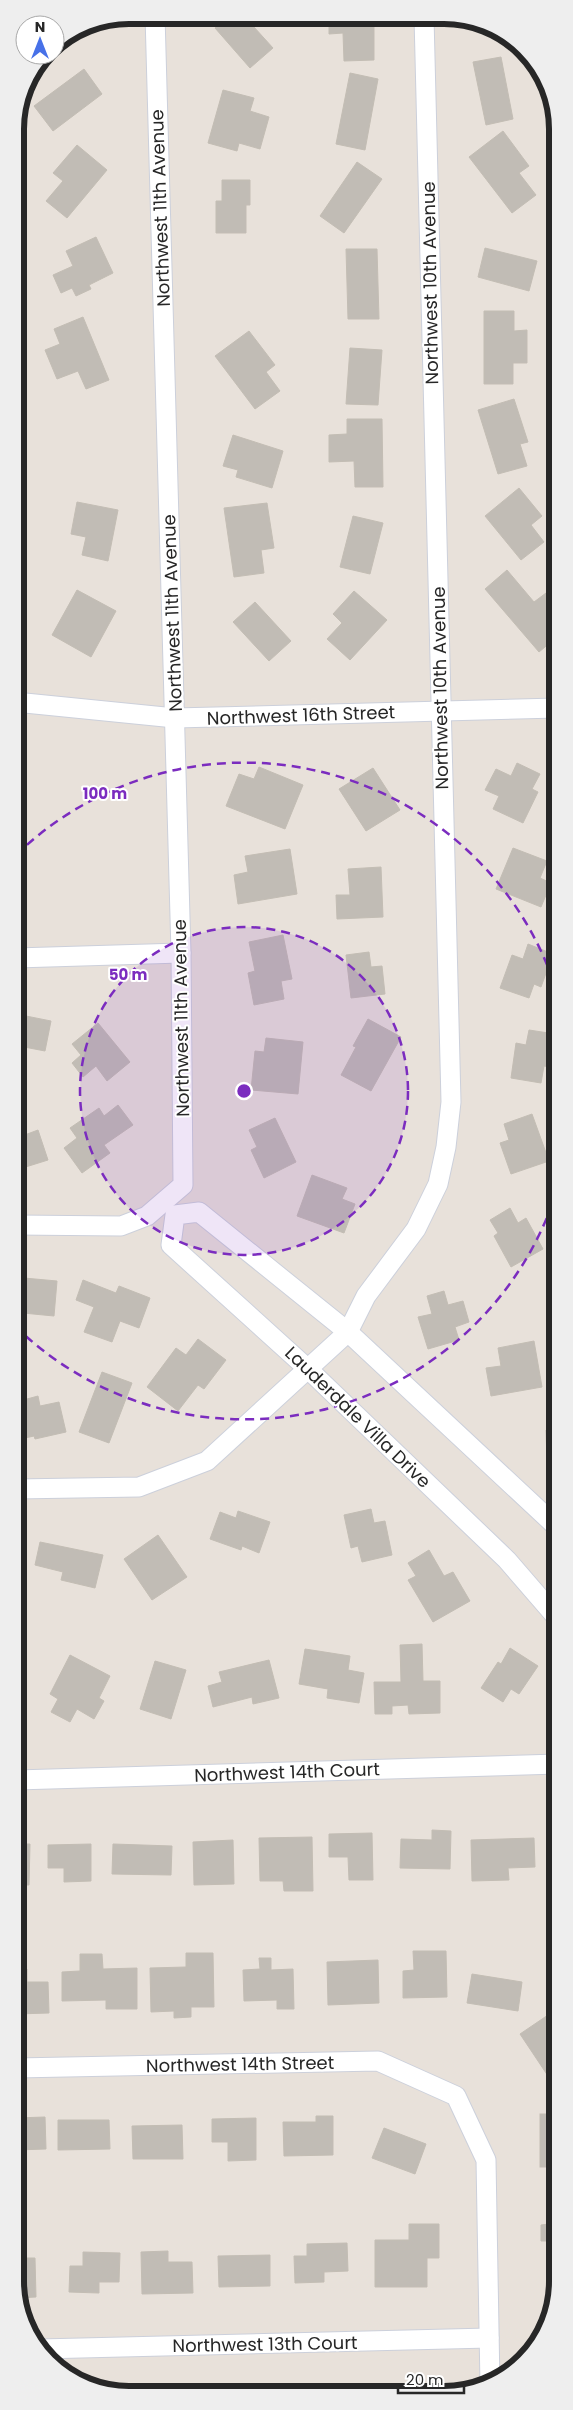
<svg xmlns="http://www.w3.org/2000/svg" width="573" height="2410" viewBox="0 0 573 2410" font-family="Poppins,sans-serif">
	<rect width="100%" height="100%" fill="#e8e1da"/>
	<g fill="#c1bcb5" stroke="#c3bdb4">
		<polygon points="229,16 244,16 273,48 250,68 215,28"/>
		<polygon points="329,16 374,17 374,60 344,61 343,33 329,34"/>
		<polygon points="93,22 89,34 77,30 86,24"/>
		<polygon points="501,57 513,119 486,125 473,62"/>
		<polygon points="84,69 102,94 53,131 34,106"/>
		<polygon points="350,73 378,79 365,150 336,144"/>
		<polygon points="223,90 254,98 250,111 269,117 260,149 239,143 237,151 208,143"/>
		<polygon points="503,131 529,166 519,173 536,195 512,213 469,157"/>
		<polygon points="77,145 107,170 67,218 46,201 63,181 53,173"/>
		<polygon points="357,162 382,179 344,233 320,216"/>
		<polygon points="222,180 250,180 250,205 246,205 246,233 216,233 216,201 222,201"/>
		<polygon points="96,237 113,273 89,285 91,289 76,296 72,288 61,293 53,275 73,266 66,251"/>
		<polygon points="485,248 537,261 529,291 478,277"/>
		<polygon points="346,249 377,249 379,319 348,319"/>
		<polygon points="484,311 514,311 514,331 527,330 527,363 513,363 513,384 484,384"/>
		<polygon points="83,317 109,380 86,389 78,371 57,379 45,350 60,344 54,329"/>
		<polygon points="249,331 275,365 266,372 280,391 255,409 215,356"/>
		<polygon points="350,348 382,350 378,405 346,404"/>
		<polygon points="514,399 528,442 520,444 527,466 498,474 478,410"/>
		<polygon points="347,419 382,419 383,487 355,487 354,461 329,462 329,435 347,434"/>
		<polygon points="233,435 283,451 272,488 236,477 238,470 223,466"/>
		<polygon points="519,488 542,516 531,525 544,542 521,560 485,516"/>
		<polygon points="77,502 118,510 108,561 82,555 86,537 71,534"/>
		<polygon points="267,503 274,548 261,550 264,573 234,577 224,508"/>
		<polygon points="353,516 383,523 370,574 340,567"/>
		<polygon points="507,570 534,602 546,593 557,606 557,610 547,618 557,630 557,637 539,652 485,589"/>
		<polygon points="77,590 116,611 91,657 52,635"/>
		<polygon points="354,591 387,620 350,660 327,639 342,623 333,614"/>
		<polygon points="255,602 291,641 269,661 233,622"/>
		<polygon points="517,763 540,774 532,789 538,792 523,823 493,809 499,796 485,790 496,769 511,776"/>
		<polygon points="259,767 303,785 285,829 226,806 239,774 254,779"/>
		<polygon points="373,768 400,810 366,831 339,789"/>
		<polygon points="513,848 547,861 540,878 551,883 541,907 496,889"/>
		<polygon points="290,849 297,894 238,904 234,875 248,872 245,856"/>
		<polygon points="381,867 383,917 337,919 336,895 350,895 348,869"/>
		<polygon points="283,935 292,979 281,981 284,999 254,1005 248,973 255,971 249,942"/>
		<polygon points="528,944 553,954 541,987 534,984 529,998 500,988 512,955 523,959"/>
		<polygon points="369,952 371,967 382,966 385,994 351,998 346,955"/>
		<polygon points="16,1014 51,1021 45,1051 19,1046 18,1051 16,1051"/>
		<polygon points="368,1019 401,1037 371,1091 341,1075 356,1047 353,1046"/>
		<polygon points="98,1023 130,1062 107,1081 96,1066 83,1077 72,1063 81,1055 72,1044"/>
		<polygon points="529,1030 555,1034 550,1067 544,1066 541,1083 511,1078 516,1043 526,1045"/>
		<polygon points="266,1038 303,1042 298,1094 251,1090 255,1051 264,1052"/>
		<polygon points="118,1105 133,1125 104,1145 110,1153 82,1173 64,1148 77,1138 70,1128 99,1108 104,1116"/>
		<polygon points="532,1114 549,1161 511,1174 500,1143 509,1140 504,1124"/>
		<polygon points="275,1118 296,1162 264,1178 251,1150 257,1147 249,1130"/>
		<polygon points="19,1127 22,1136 38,1130 48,1160 16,1170 16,1128"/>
		<polygon points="312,1175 347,1188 342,1199 355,1204 344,1233 297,1216"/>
		<polygon points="510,1208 518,1223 526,1218 543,1249 511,1267 494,1236 498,1233 490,1220"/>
		<polygon points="24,1278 57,1281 54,1316 23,1313 22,1325 16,1325 16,1283 24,1284"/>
		<polygon points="83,1280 116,1293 119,1286 150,1298 139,1328 120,1321 112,1342 84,1332 94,1307 76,1300"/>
		<polygon points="444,1291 448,1305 463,1301 469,1322 455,1327 459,1340 428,1349 418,1317 432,1314 427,1296"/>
		<polygon points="198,1339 226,1360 204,1389 198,1385 178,1411 147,1387 176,1348 186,1355"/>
		<polygon points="534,1341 542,1387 491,1396 486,1368 501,1366 498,1348"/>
		<polygon points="102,1372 132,1383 109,1443 79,1432"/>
		<polygon points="38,1396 40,1406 59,1402 66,1432 35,1439 34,1436 16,1440 16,1402"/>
		<polygon points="555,1415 557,1415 557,1462 547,1462 546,1430 556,1430"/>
		<polygon points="371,1509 374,1523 385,1521 392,1555 362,1562 358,1546 351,1548 344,1515"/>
		<polygon points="238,1511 270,1522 259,1553 242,1546 241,1550 210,1539 220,1512 236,1518"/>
		<polygon points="158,1535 187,1577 152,1600 124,1559"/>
		<polygon points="40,1542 103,1555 95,1588 61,1580 63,1572 35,1565"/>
		<polygon points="429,1550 444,1576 453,1572 470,1601 433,1622 408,1580 416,1576 408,1563"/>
		<polygon points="422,1644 423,1681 440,1681 440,1713 409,1714 408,1705 392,1706 392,1714 375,1714 374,1682 401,1682 400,1645"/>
		<polygon points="510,1648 538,1666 519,1694 511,1689 503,1702 481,1688 498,1662 501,1664"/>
		<polygon points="305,1649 350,1656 348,1670 364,1673 359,1703 327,1698 328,1689 299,1684"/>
		<polygon points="70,1655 110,1676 99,1698 104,1701 94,1719 77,1709 70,1722 51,1712 58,1699 50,1694"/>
		<polygon points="269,1660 279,1698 253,1704 252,1697 213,1707 208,1686 222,1682 219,1672"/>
		<polygon points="155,1661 186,1670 171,1719 140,1709"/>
		<polygon points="16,1691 19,1691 20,1723 16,1723"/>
		<polygon points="432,1830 451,1831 450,1869 400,1868 401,1839 432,1840"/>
		<polygon points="372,1833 373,1880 349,1880 348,1857 329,1857 329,1834"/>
		<polygon points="312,1837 313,1891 284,1891 283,1881 260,1881 259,1838"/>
		<polygon points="534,1838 535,1867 508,1868 509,1880 472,1881 471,1840"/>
		<polygon points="233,1840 234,1884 194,1885 193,1842"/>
		<polygon points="16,1844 30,1844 29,1885 16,1885"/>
		<polygon points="91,1844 91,1881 64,1882 64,1868 48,1868 48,1845"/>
		<polygon points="113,1844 172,1846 171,1875 112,1874"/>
		<polygon points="413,1951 446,1951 447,1997 403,1998 403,1971 414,1970"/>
		<polygon points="186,1953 213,1953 214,2007 191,2007 191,2017 174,2018 174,2011 151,2012 150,1968 186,1967"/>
		<polygon points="80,1954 102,1954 103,1969 137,1968 137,2009 106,2009 106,2000 62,2001 62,1972 80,1971"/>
		<polygon points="259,1958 271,1958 271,1970 293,1969 294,2009 277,2009 277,2000 244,2001 243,1970 260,1969"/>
		<polygon points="378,1960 379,2003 328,2005 327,1962"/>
		<polygon points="16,1969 27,1969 27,1982 48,1982 49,2013 16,2014"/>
		<polygon points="472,1974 522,1982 518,2011 467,2003"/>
		<polygon points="548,2015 558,2030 558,2069 548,2076 520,2034"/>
		<rect x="540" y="2114" width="18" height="53"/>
		<polygon points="316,2116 333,2116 333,2155 284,2156 283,2122 316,2122"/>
		<polygon points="45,2117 46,2149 16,2150 16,2118"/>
		<polygon points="256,2118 256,2160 228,2161 228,2142 212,2142 212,2119"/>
		<polygon points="58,2120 109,2120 110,2149 58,2150"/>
		<polygon points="182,2125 183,2159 133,2159 132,2126"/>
		<polygon points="384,2128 426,2144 415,2174 372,2158"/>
		<polygon points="549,2191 558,2191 558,2241 541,2241 541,2225 549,2224"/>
		<polygon points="409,2224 439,2224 439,2258 427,2258 427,2287 375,2287 375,2240 409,2240"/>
		<polygon points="347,2243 348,2271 324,2272 324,2282 295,2283 294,2256 307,2256 307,2244"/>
		<polygon points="168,2251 168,2262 192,2262 193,2293 142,2294 141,2252"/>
		<polygon points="83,2252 120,2253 119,2282 99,2282 99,2293 69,2292 70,2266 83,2266"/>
		<polygon points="270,2255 270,2286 219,2287 218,2256"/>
		<polygon points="16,2258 35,2258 36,2297 17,2298"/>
		<polygon points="549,2270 558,2270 558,2288 549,2309"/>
	</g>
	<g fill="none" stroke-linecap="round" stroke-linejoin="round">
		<g stroke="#ccd0db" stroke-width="21">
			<g id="minor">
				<polyline points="15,702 175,718 557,708"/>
				<polyline points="16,958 181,953"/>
				<polyline points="16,1225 121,1226 147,1216 183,1185 181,953 155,15"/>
				<polyline points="16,1489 139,1487 207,1461 348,1332 366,1296 416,1229 438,1184 446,1147 451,1102 424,17"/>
				<polyline points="557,1527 348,1332 199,1212 175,1215 171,1245 308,1369 507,1560 558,1619"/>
				<polyline points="16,1780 558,1764"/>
				<polyline points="16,2068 378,2061 456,2096 486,2160 490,2385"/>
				<polyline points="40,2349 489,2338"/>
			</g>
		</g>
		<use href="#minor" stroke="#fff" stroke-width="19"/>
	</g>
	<circle cx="244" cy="1091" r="164" fill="#7b2cbf" fill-opacity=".12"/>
	<g fill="none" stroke="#7b2cbf" stroke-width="2.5" stroke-dasharray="9 6">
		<circle cx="244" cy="1091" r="164"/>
		<path d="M557 1190A328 328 0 0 1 16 1327M16 855A328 328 0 0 1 557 992"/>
	</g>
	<g text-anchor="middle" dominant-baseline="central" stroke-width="4" stroke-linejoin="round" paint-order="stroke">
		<g font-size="18" fill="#272727" stroke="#fff">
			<text transform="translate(160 208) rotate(-92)">Northwest 11th Avenue</text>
			<text transform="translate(430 283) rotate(-91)">Northwest 10th Avenue</text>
			<text transform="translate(172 613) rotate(-92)">Northwest 11th Avenue</text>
			<text transform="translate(440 688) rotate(-91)">Northwest 10th Avenue</text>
			<text transform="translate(301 715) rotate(-2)">Northwest 16th Street</text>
			<text transform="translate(181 1018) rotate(-91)">Northwest 11th Avenue</text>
			<text transform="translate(358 1417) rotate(44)">Lauderdale Villa Drive</text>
			<text transform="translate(287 1772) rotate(-2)">Northwest 14th Court</text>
			<text transform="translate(240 2064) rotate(-1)">Northwest 14th Street</text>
			<text transform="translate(265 2344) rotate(-1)">Northwest 13th Court</text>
		</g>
	</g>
	<path d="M0 0H573V2410H0ZM129 24H444A105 105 0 0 1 549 129V2281A105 105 0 0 1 444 2386H129A105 105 0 0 1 24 2281V129A105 105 0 0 1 129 24Z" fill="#eee" fill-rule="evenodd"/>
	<path fill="none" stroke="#272727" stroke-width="6" d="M129 24H444A105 105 0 0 1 549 129V2281A105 105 0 0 1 444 2386H129A105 105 0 0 1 24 2281V129A105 105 0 0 1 129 24Z"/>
	<circle cx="244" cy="1091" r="8" fill="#7b2cbf" stroke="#fff" stroke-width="2.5"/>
	<g font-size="15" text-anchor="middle" font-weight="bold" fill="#7b2cbf" stroke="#fff" stroke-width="4" stroke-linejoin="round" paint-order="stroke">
		<text x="105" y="799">100 m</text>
		<text x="128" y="980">50 m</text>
	</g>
	<g transform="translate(40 40)"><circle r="24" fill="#ffffff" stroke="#a9a9a9"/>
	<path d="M0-4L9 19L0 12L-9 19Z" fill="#4771e8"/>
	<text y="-8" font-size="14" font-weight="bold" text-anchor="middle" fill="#272727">N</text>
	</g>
	<path d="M398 2385v8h66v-8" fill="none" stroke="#272727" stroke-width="2.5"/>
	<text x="406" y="2385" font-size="15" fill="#272727" stroke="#ffffff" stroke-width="4" paint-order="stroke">20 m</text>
</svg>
